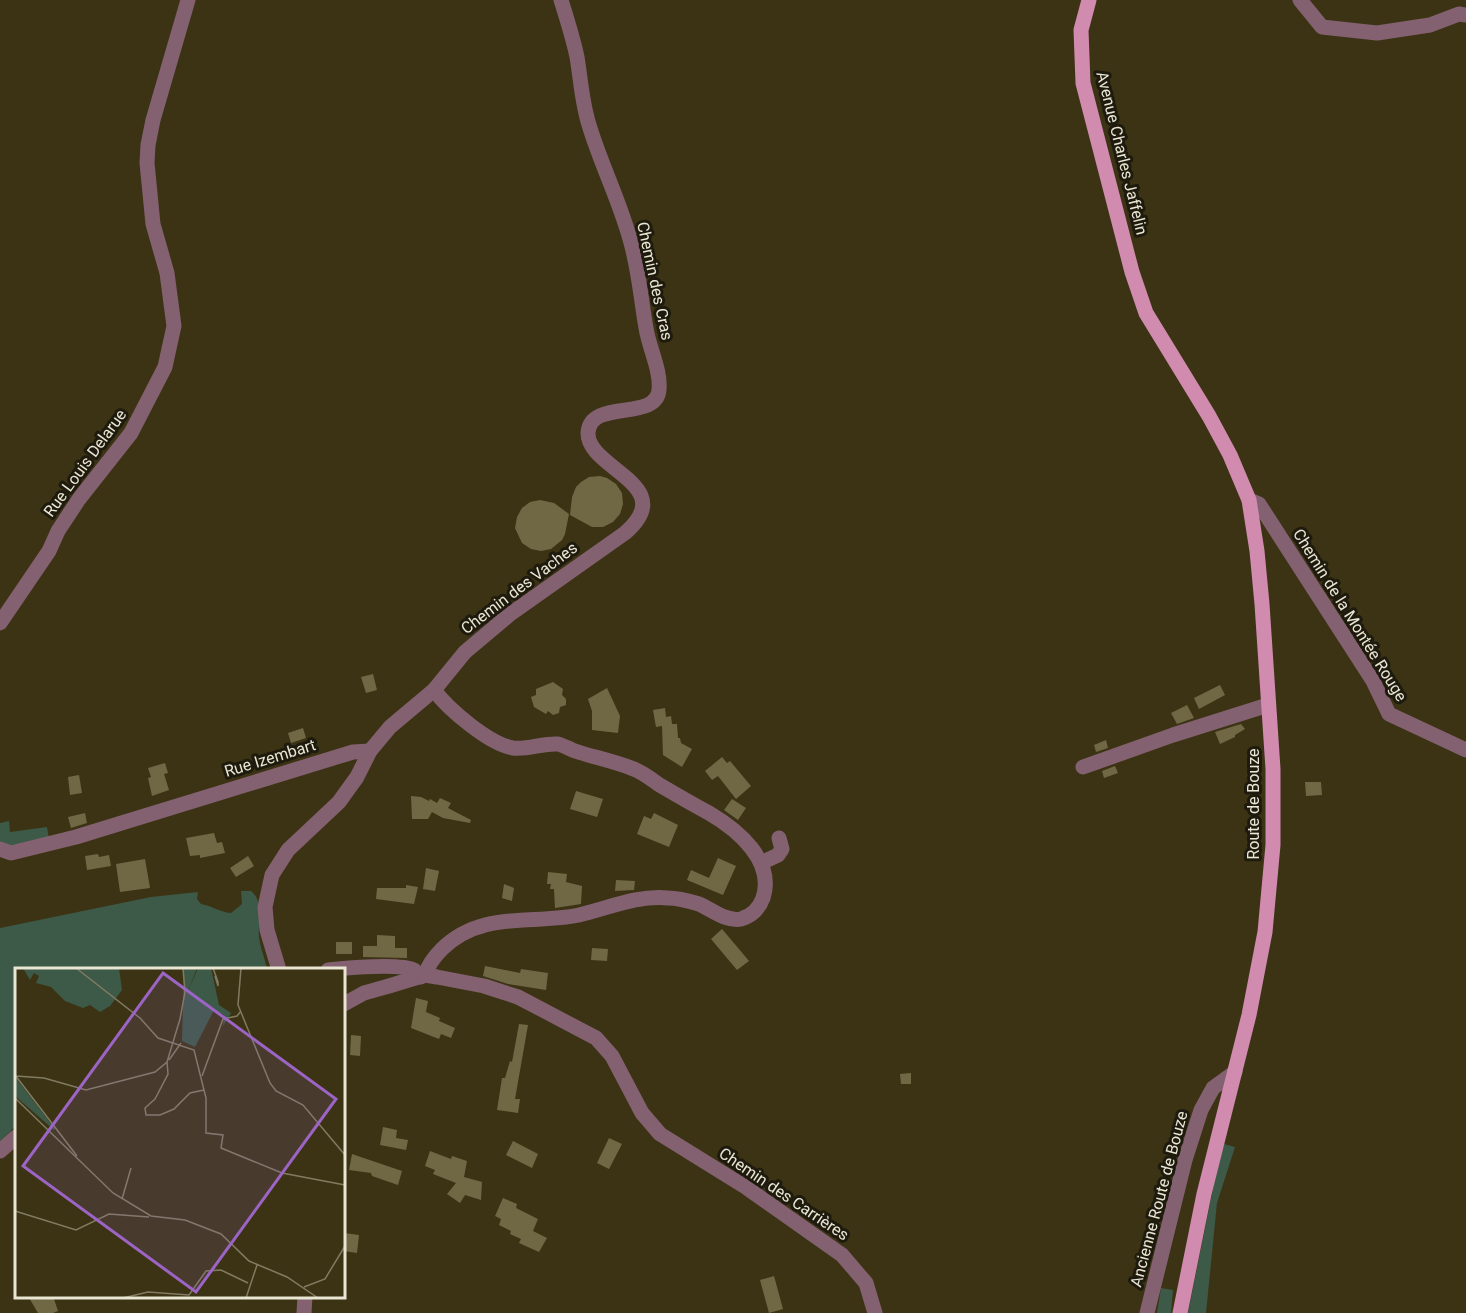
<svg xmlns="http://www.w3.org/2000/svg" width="1466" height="1313" viewBox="0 0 1466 1313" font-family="Roboto,sans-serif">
	<rect width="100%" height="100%" fill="#3b3314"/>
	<g fill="#3d5947">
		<polygon points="9,821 10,832 47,827 49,839 0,853 0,823"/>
		<path d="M241,891H251C264,901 258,922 259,937C260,947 265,959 267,969L16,970V1126L0,1141V928L151,897L198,892L197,899L201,904C212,906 220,912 231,913L242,904Z"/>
		<polygon points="1224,1144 1235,1147 1217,1203 1206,1313 1188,1313 1218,1164"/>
		<polygon points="1161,1288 1173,1290 1171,1313 1157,1313"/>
	</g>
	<g fill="#706845">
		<polygon points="600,476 607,478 616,484 622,493 623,504 620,514 613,522 603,527 592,527 570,515 572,497 576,487 581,482 589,477"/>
		<polygon points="540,500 554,503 569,514 565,534 562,540 551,549 541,551 531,549 522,543 515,528 517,517 522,508 530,502"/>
		<polygon points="373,674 377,690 366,693 361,677"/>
		<polygon points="553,682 563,689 562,695 566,699 566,705 560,707 559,713 553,715 548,711 546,714 534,707 531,697 536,695 536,689"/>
		<polygon points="1220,685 1225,695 1199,709 1194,698"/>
		<polygon points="607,688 620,716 618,733 592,730 592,711 588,699"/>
		<polygon points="1187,705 1194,718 1177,724 1171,713"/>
		<polygon points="665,708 666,717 671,716 672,724 677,724 678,738 680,738 681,743 692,749 682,767 663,755 662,726 656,727 653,710"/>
		<polygon points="1241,724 1245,729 1235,735 1235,737 1220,744 1215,732"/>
		<polygon points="303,728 306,738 291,743 288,733"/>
		<polygon points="1106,740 1108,748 1096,752 1094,745"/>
		<polygon points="722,757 727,763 730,761 751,786 736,799 718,776 712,780 705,771"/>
		<polygon points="165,763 168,773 164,774 169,790 152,796 148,778 151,777 148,768"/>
		<polygon points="1115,766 1118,773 1104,778 1102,771"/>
		<polygon points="79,775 82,793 70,795 68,777"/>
		<polygon points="1305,782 1321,782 1322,795 1306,796"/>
		<polygon points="576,791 603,799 597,817 570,809"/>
		<polygon points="411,796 421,797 429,801 430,799 437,803 440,798 451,803 448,808 471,820 470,823 443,818 432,812 428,819 412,819"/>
		<polygon points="732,799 746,808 738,820 724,810"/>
		<polygon points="85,813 87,823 71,828 68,817"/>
		<polygon points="654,813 678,825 669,847 637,834 644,816 651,819"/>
		<polygon points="214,833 217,843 222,842 225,853 200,858 200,855 190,856 186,838"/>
		<polygon points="98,854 99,857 109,855 111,866 87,870 85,856"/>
		<polygon points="248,856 254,866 236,877 230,868"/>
		<polygon points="718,858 736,866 723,895 687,880 691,870 709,878"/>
		<polygon points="145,859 150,888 120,892 116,864"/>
		<polygon points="426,868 439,871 435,891 423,889"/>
		<polygon points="548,872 567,874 566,882 582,886 581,904 555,908 554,889 550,889 551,884 547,884"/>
		<polygon points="616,880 635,881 634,890 615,891"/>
		<polygon points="504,884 514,888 512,901 502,898"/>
		<polygon points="406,885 418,887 414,904 376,899 377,888 406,888"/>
		<polygon points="722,929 749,961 737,970 711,939"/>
		<polygon points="377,935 395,936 395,948 407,948 407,958 363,957 363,946 377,946"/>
		<rect x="336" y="942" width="16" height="12"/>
		<polygon points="592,948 608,949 607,961 591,960"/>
		<polygon points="485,966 520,973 521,969 548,973 546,990 508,984 483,976"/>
		<polygon points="416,998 428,1001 426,1012 440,1018 439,1021 455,1028 451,1038 441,1034 439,1039 411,1028"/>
		<polygon points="519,1024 528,1025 515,1099 520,1099 518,1113 497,1110 502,1078 505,1078 510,1061 512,1062"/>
		<polygon points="351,1035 361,1036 360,1056 350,1055"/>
		<polygon points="911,1073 911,1084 901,1084 900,1074"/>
		<polygon points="383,1127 397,1130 396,1138 408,1140 406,1150 380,1145"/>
		<polygon points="609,1138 622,1144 609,1169 597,1163"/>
		<polygon points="513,1141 538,1154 532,1168 506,1155"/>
		<polygon points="430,1151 451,1159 452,1156 467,1161 464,1177 482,1182 481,1200 465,1195 460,1203 447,1194 456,1183 433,1174 435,1170 425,1166"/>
		<polygon points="352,1154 402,1171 398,1185 372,1176 371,1173 349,1170"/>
		<polygon points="503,1198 517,1204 516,1208 538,1219 533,1231 547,1238 539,1252 519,1243 521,1239 510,1234 511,1231 499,1225 501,1219 495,1216"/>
		<polygon points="344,1233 359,1235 357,1253 344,1251"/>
		<polygon points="774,1276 783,1309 769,1313 760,1280"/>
		<polygon points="28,1296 53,1296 58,1311 53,1313 38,1313"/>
	</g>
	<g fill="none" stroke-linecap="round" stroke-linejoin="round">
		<g stroke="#836171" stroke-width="15">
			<polyline points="1300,0 1322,27 1377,33 1430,25 1459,14 1466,15"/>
			<polyline points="1249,500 1259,504 1373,681 1389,714 1466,750"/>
			<polyline points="0,623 49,551 58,531 79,499 131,433 165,367 174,326 167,273 153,224 147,163 148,145 153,120 188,0"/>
			<polyline points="1083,767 1173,735 1268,705"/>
			<polyline points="0,849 11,853 76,837 353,752 370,751"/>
			<polyline points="761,863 778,855 782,849 779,838"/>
			<path d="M279,970L267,930L265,907L272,875L288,850L339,802L357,777L370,751L390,727L434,690L465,652L509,615L625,533C681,485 587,469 588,433C590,398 656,422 659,390C661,370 649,348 646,328C641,300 639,271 631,243C621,204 602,167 590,128C582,105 581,81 577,57C573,38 567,19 561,0"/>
			<path d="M328,970C344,968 401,963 414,970C416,972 418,975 421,977"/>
			<path d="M425,975C428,965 435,956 442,949C482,910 532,925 579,915C609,908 637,895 668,898C678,898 689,901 699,904C711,909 726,922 741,919C751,916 759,909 763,898C775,861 738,830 709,813C692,804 675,794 658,784C650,778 641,771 631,768C613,761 593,757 575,751C569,749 563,745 558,744C543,743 527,750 513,748C489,744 448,709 434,690"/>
			<polyline points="344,1004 364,993 389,986 425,975 437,977 484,986 518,997 596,1038 612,1056 642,1113 660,1134 747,1188 842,1255 866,1283 875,1313"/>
			<polyline points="0,1151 16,1137"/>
			<polyline points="304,1313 305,1296"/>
			<polyline points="1147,1313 1185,1160 1201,1110 1213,1088 1235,1072"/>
		</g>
		<polyline stroke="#d08baf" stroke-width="15" points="1089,0 1081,30 1083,83 1132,272 1146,313 1209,416 1230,455 1249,500 1257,551 1262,604 1273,769 1273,845 1265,932 1249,1015 1204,1194 1180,1313"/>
	</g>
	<g text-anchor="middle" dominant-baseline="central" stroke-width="6" stroke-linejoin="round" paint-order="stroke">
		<g font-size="16" fill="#eae6d4" stroke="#1e1b0e">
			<text transform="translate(1122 153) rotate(76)">Avenue Charles Jaffelin</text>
			<text transform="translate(655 281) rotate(78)">Chemin des Cras</text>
			<text transform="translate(85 463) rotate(-54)">Rue Louis Delarue</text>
			<text transform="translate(519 588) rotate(-37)">Chemin des Vaches</text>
			<text transform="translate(1350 615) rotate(58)">Chemin de la Montée Rouge</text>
			<text transform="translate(270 758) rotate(-17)">Rue Izembart</text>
			<text transform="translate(1253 804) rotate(-90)">Route de Bouze</text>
			<text transform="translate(784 1194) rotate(34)">Chemin des Carrières</text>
			<text transform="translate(1159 1199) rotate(-75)">Ancienne Route de Bouze</text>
		</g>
	</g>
	<g transform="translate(15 968)">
		<rect width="330" height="330" fill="#3b3314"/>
		<path d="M8,0H104L107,22L95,38L85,44L75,37L68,40L50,33L36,19L21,15L24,8L19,5L15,12ZM169,0H182L173,23L183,0H196L204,37L216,45L208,58L209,47L199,42L180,79L167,73ZM0,109L40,161L39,162L0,128Z" fill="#3d5947"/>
		<path fill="none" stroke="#817b61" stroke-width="1.5" d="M61,0L125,50L143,70L179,82L191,130V165L208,167L206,180L267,205L330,217M198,0L203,14V18L200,8M226,0L223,37L255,115L261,123L288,137L330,187M154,92L166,75M152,94L153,106L140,131L130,140L131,147H145L159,141L175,125L189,122M0,107L62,188M1,108L29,110L71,122L140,104L152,94L165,51L170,24L168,0M187,108L208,51L222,48L226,43M0,130L98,225L136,248L170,252L206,266L234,293L272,309L303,330M107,231L116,200M0,243L61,262L94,246L134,249M289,319L310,311L330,278M108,330L133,324L174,327L191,303L206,302L233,315M231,330L242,297"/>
		<path fill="#9c64c5" fill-opacity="0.15" stroke="#9c64c5" stroke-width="3" d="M148,5L321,131L181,324L8,198Z"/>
		<rect width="330" height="330" fill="none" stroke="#eae6d4" stroke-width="3"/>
	</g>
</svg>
